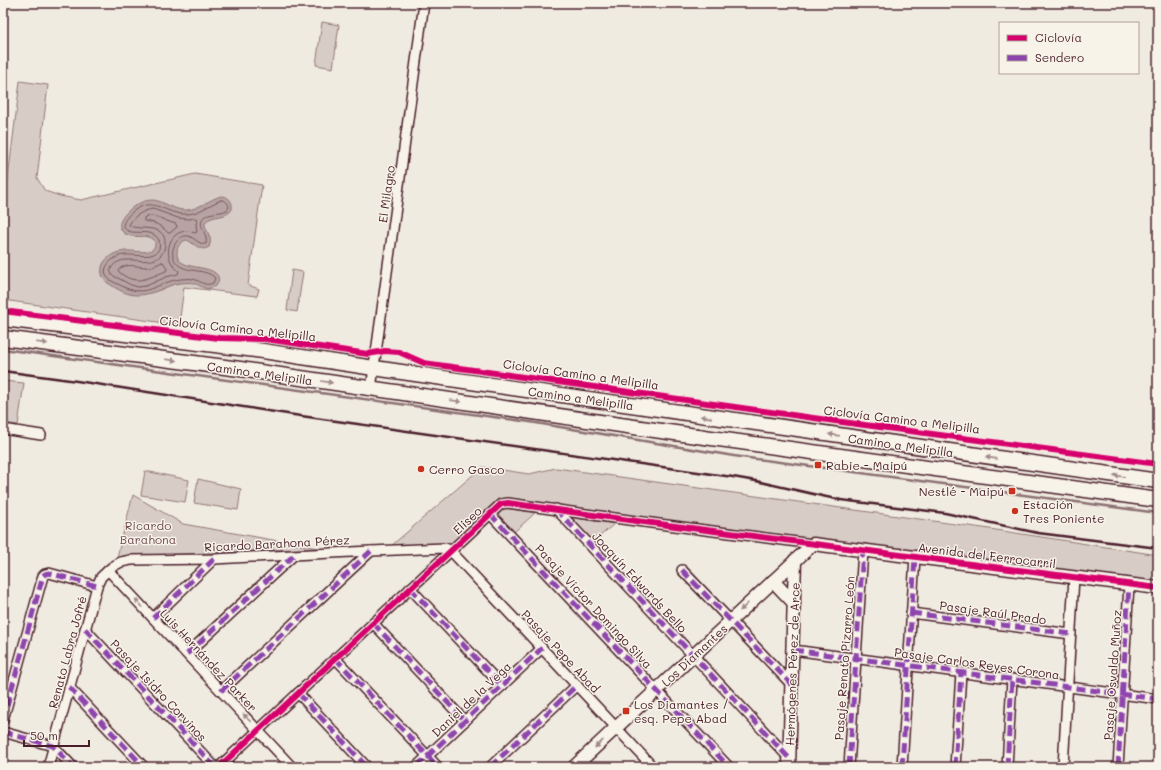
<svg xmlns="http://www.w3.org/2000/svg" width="1161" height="770" viewBox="0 0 1161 770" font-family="Mali,sans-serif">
	<rect width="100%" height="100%" fill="#f0ebe0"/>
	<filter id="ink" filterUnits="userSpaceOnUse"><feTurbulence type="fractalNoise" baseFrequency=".025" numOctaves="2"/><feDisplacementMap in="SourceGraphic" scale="8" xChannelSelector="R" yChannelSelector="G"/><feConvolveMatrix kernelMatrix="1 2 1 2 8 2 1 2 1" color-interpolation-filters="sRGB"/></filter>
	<g filter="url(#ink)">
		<g fill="#d8cdc6" stroke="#917678">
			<polygon points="322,22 339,25 333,68 316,65"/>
			<polygon points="20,81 48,85 37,178 45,191 60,196 81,200 195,174 262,185 248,285 259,289 257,296 184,287 179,325 3,300 3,219"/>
			<polygon points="292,270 303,272 297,312 287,310"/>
			<polygon points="3,381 24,383 18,425 3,423"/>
			<polygon points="482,467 529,474 556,468 983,528 1158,555 1158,582 825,541 505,499 452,546 391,546"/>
			<polygon points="145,471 189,480 185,502 141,495"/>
			<polygon points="198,479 241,489 238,510 194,503"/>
			<polygon points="133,495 183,524 318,548 117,557"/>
			<polygon points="504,508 535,513 513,533 496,516"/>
			<polygon points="568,517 614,524 592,543"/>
		</g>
		<path fill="#b7a4a2" stroke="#8b6f72" d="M221,196C229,196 233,202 232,209C227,219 213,214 205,222C204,231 214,236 209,247C200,253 194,242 186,240C181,242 177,246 177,252C176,267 196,266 206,269C215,271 223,277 216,286C205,292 203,286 193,283C189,282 185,283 180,283C173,284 167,287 160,290C138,298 128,297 108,283C102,279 100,271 103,264C107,256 117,251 126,251C136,250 157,257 155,241C147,231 131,242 122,231C118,226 120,221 123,217C130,207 145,197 158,201C168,204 176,211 187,210C199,209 210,199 221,196Z"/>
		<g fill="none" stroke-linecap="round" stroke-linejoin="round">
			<g stroke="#76545b" stroke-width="1">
				<path d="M221,200C226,200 228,203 229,207L227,210C222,213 215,212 209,214C192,221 209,233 206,244C197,245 193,234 184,236C180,237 177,241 175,244C173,248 172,252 173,256C178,276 204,266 215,278L213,283C205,287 201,281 193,279C189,278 185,279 181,279C156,282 146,300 120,285C116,283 110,281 107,277C104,273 105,267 109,263C112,259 119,255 125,255C136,254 164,262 159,240C151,226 129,238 124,227C122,223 126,219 128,216C153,191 163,216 188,214C200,213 210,204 221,200Z"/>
				<path d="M153,209L178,218L189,219L195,218L197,219L196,225L197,232L195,233C171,223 158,256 179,271L178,274L166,277L146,286L138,287L131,285L112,275C107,267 118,260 126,260C140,259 162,267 165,245C167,221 136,232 129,225C133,216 144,210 153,209Z"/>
				<path d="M148,216C157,215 167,222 176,224L177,227L170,233H168C161,225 154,222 144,221V218Z"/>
				<path d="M162,262L164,263L167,269L166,271C148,278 135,287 118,271C124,261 140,268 150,267C154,266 158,264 162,262Z"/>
			</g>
			<polyline stroke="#8b6f72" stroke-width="2.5" points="3,349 530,422 734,456 1158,513"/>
			<g stroke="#4a1f2b" stroke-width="12">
				<g id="street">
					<polyline points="371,389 424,3"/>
					<polyline points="3,429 41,435"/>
					<polyline points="556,509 790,759"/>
					<polyline points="490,514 729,767"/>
					<polyline points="108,570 292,767"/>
					<polyline points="682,570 792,685"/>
					<polyline points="410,588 502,686"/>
					<polyline points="911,613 1071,634"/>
					<polyline points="153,618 214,559"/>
					<polyline points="373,623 465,721"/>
					<polyline points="85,629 215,767"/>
					<polyline points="793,650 1158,699"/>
					<polyline points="187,654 294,555"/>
					<polyline points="335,658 438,767"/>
					<polyline points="69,687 144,767"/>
					<polyline points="221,691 371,551"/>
					<polyline points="298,693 367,767"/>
					<polyline points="3,720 43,576 45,574 49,573 97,586"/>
					<polyline points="3,732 53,746 73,767"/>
					<polyline points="48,767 97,586 101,577 112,567 121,562 131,560 214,559 371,551 445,548 450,550 653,767"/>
					<polyline points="219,767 501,504 508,503 636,521 813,544"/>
					<polyline points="416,767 542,648"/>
					<polyline points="490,767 577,685"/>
					<polyline points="849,767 863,550"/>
					<polyline points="902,767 915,557"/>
					<polyline points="955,767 961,673"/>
					<polyline points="1007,767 1012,679"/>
					<polyline points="1063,767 1074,577"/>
					<polyline points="1118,767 1129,585"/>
				</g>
			</g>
			<g stroke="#4a1f2b" stroke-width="15">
				<g id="secondary">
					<polyline points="773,581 794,603"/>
					<polyline points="574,767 813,544 1158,588"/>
					<polyline points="789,767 795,560"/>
				</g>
			</g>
			<g stroke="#4a1f2b" stroke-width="17">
				<g id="primary">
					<polyline points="3,319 263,351 374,368 1158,481"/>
					<polyline points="3,338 240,369 668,432 1158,500"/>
				</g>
			</g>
			<use href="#street" stroke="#f7f3e8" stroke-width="9"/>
			<use href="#secondary" stroke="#f7f3e8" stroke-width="12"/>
			<use href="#primary" stroke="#f7f3e8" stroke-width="14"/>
			<polyline stroke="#4a1f2b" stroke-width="2.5" points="3,371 77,381 294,415 733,477 756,481 822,496 841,500 945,513 1038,533 1158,548"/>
			<g stroke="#8e44ad" stroke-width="5" stroke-dasharray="10 5" stroke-linecap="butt">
				<polyline points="556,509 790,759"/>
				<polyline points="490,514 729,767"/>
				<polyline points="682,570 792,685"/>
				<polyline points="410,588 502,686"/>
				<polyline points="911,613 1071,634"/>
				<polyline points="153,618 214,559"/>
				<polyline points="373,623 465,721"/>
				<polyline points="85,629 215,767"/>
				<polyline points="793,650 1158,699"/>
				<polyline points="187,654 294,555"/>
				<polyline points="335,658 438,767"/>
				<polyline points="69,687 144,767"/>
				<polyline points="221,691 371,551"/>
				<polyline points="298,693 367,767"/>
				<polyline points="3,720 43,576 45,574 49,573 97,586"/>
				<polyline points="3,732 53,746 73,767"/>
				<polyline points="577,765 579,767"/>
				<polyline points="416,767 542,648"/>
				<polyline points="490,767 577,685"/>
				<polyline points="849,767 863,550"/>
				<polyline points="902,767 915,557"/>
				<polyline points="955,767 961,673"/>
				<polyline points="1007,767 1012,679"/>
				<polyline points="1118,767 1129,585"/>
			</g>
			<g stroke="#f7f3e8" stroke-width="8">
				<g id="cycleway">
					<polyline points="3,311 219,338 266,339 368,354 385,351 399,352 424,363 842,422 1158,464"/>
					<polyline points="219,767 501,504 508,503 636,521 1158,588"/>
				</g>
			</g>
			<use href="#cycleway" stroke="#d6006c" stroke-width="6"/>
		</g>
		<defs><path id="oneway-solid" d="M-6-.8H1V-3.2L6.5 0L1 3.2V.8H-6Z"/></defs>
		<g fill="#a0898a">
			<use href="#oneway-solid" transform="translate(42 343) rotate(7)"/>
			<use href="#oneway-solid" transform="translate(171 360) rotate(7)"/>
			<use href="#oneway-solid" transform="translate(327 382) rotate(9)"/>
			<use href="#oneway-solid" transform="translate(456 401) rotate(8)"/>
			<use href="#oneway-solid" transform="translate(706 417) rotate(-172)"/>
			<use href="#oneway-solid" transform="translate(834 435) rotate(-172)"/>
			<use href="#oneway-solid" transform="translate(991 458) rotate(-172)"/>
			<use href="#oneway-solid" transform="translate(1119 476) rotate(-172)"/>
			<use href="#oneway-solid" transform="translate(139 603) rotate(-133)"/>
			<use href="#oneway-solid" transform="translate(744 607) rotate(137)"/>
			<use href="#oneway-solid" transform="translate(247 718) rotate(-133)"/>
			<use href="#oneway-solid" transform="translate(599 744) rotate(137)"/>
		</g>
	</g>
	<g fill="#c8321e" stroke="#f7f3e8" stroke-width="1.5">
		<rect x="814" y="461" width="8" height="8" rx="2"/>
		<circle cx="421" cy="469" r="4"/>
		<rect x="1008" y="487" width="8" height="8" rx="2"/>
		<circle cx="1015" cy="511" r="4"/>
		<rect x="622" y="707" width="8" height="8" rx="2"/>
	</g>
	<g text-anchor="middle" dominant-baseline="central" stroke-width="3" stroke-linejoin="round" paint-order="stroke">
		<g font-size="12" fill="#4a1f2b" stroke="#f7f3e8">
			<text transform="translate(386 194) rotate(-82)">El Milagro</text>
			<text transform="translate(238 328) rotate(6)">Ciclovía Camino a Melipilla</text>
			<text transform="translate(260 373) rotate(8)">Camino a Melipilla</text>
			<text transform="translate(581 374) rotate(8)">Ciclovía Camino a Melipilla</text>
			<text transform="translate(581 398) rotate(8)">Camino a Melipilla</text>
			<text transform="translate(902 419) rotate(7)">Ciclovía Camino a Melipilla</text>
			<text transform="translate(901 445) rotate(8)">Camino a Melipilla</text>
			<text transform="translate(467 520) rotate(-43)">Eliseo</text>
			<text transform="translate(277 543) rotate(-3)">Ricardo Barahona Pérez</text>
			<text transform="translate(987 555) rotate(7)">Avenida del Ferrocarril</text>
			<text transform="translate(640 582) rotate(47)">Joaquín Edwards Bello</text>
			<text transform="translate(594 606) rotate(47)">Pasaje Víctor Domingo Silva</text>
			<text transform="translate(993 612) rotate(8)">Pasaje Raúl Prado</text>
			<text transform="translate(561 651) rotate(47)">Pasaje Pepe Abad</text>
			<text transform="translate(67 652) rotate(-75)">Renato Labra Jofré</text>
			<text transform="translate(694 655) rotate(-43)">Los Diamantes</text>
			<text transform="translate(844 658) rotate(-86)">Pasaje Renato Pizarro León</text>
			<text transform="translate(209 660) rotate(47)">Luis Hernández Parker</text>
			<text transform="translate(977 663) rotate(8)">Pasaje Carlos Reyes Corona</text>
			<text transform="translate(792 664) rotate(-88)">Hermógenes Pérez de Arce</text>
			<text transform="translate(1112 675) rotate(-86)">Pasaje Osvaldo Muñoz</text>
			<text transform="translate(159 690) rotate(47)">Pasaje Isidro Corvinos</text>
			<text transform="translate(471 699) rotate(-43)">Daniel de la Vega</text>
		</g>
		<g font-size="12" fill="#4a1f2b" stroke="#f7f3e8" text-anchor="start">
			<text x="826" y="465">Rabie - Maipú</text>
			<text x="429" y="469">Cerro Gasco</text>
			<text x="1004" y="491" text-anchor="end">Nestlé - Maipú</text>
			<text x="1023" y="504">Estación<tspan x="1023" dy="14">Tres Poniente</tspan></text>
			<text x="634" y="704">Los Diamantes /<tspan x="634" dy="14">esq. Pepe Abad</tspan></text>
		</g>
		<g font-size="12" fill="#6e4a52" stroke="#f7f3e8">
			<text x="148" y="525">Ricardo<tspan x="148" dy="14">Barahona</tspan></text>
		</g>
	</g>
	<rect width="1161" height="770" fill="none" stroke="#f7f3e8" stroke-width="16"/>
	<rect x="8" y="8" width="1145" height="754" fill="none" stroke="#4a1f2b" stroke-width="1.5" filter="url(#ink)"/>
	<rect x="999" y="22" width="140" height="52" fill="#f7f3e8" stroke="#b29e9c"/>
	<rect x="1007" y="35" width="20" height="6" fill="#d6006c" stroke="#b29e9c"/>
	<text x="1035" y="42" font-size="12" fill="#4a1f2b">Ciclovía</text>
	<rect x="1007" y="55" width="20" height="6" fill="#8e44ad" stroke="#b29e9c"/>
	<text x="1035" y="62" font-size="12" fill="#4a1f2b">Sendero</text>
	<path d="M24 740v6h65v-6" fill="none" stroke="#4a1f2b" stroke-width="2"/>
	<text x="30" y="740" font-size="12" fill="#4a1f2b" stroke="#f7f3e8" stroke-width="3" paint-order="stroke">50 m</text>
</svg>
